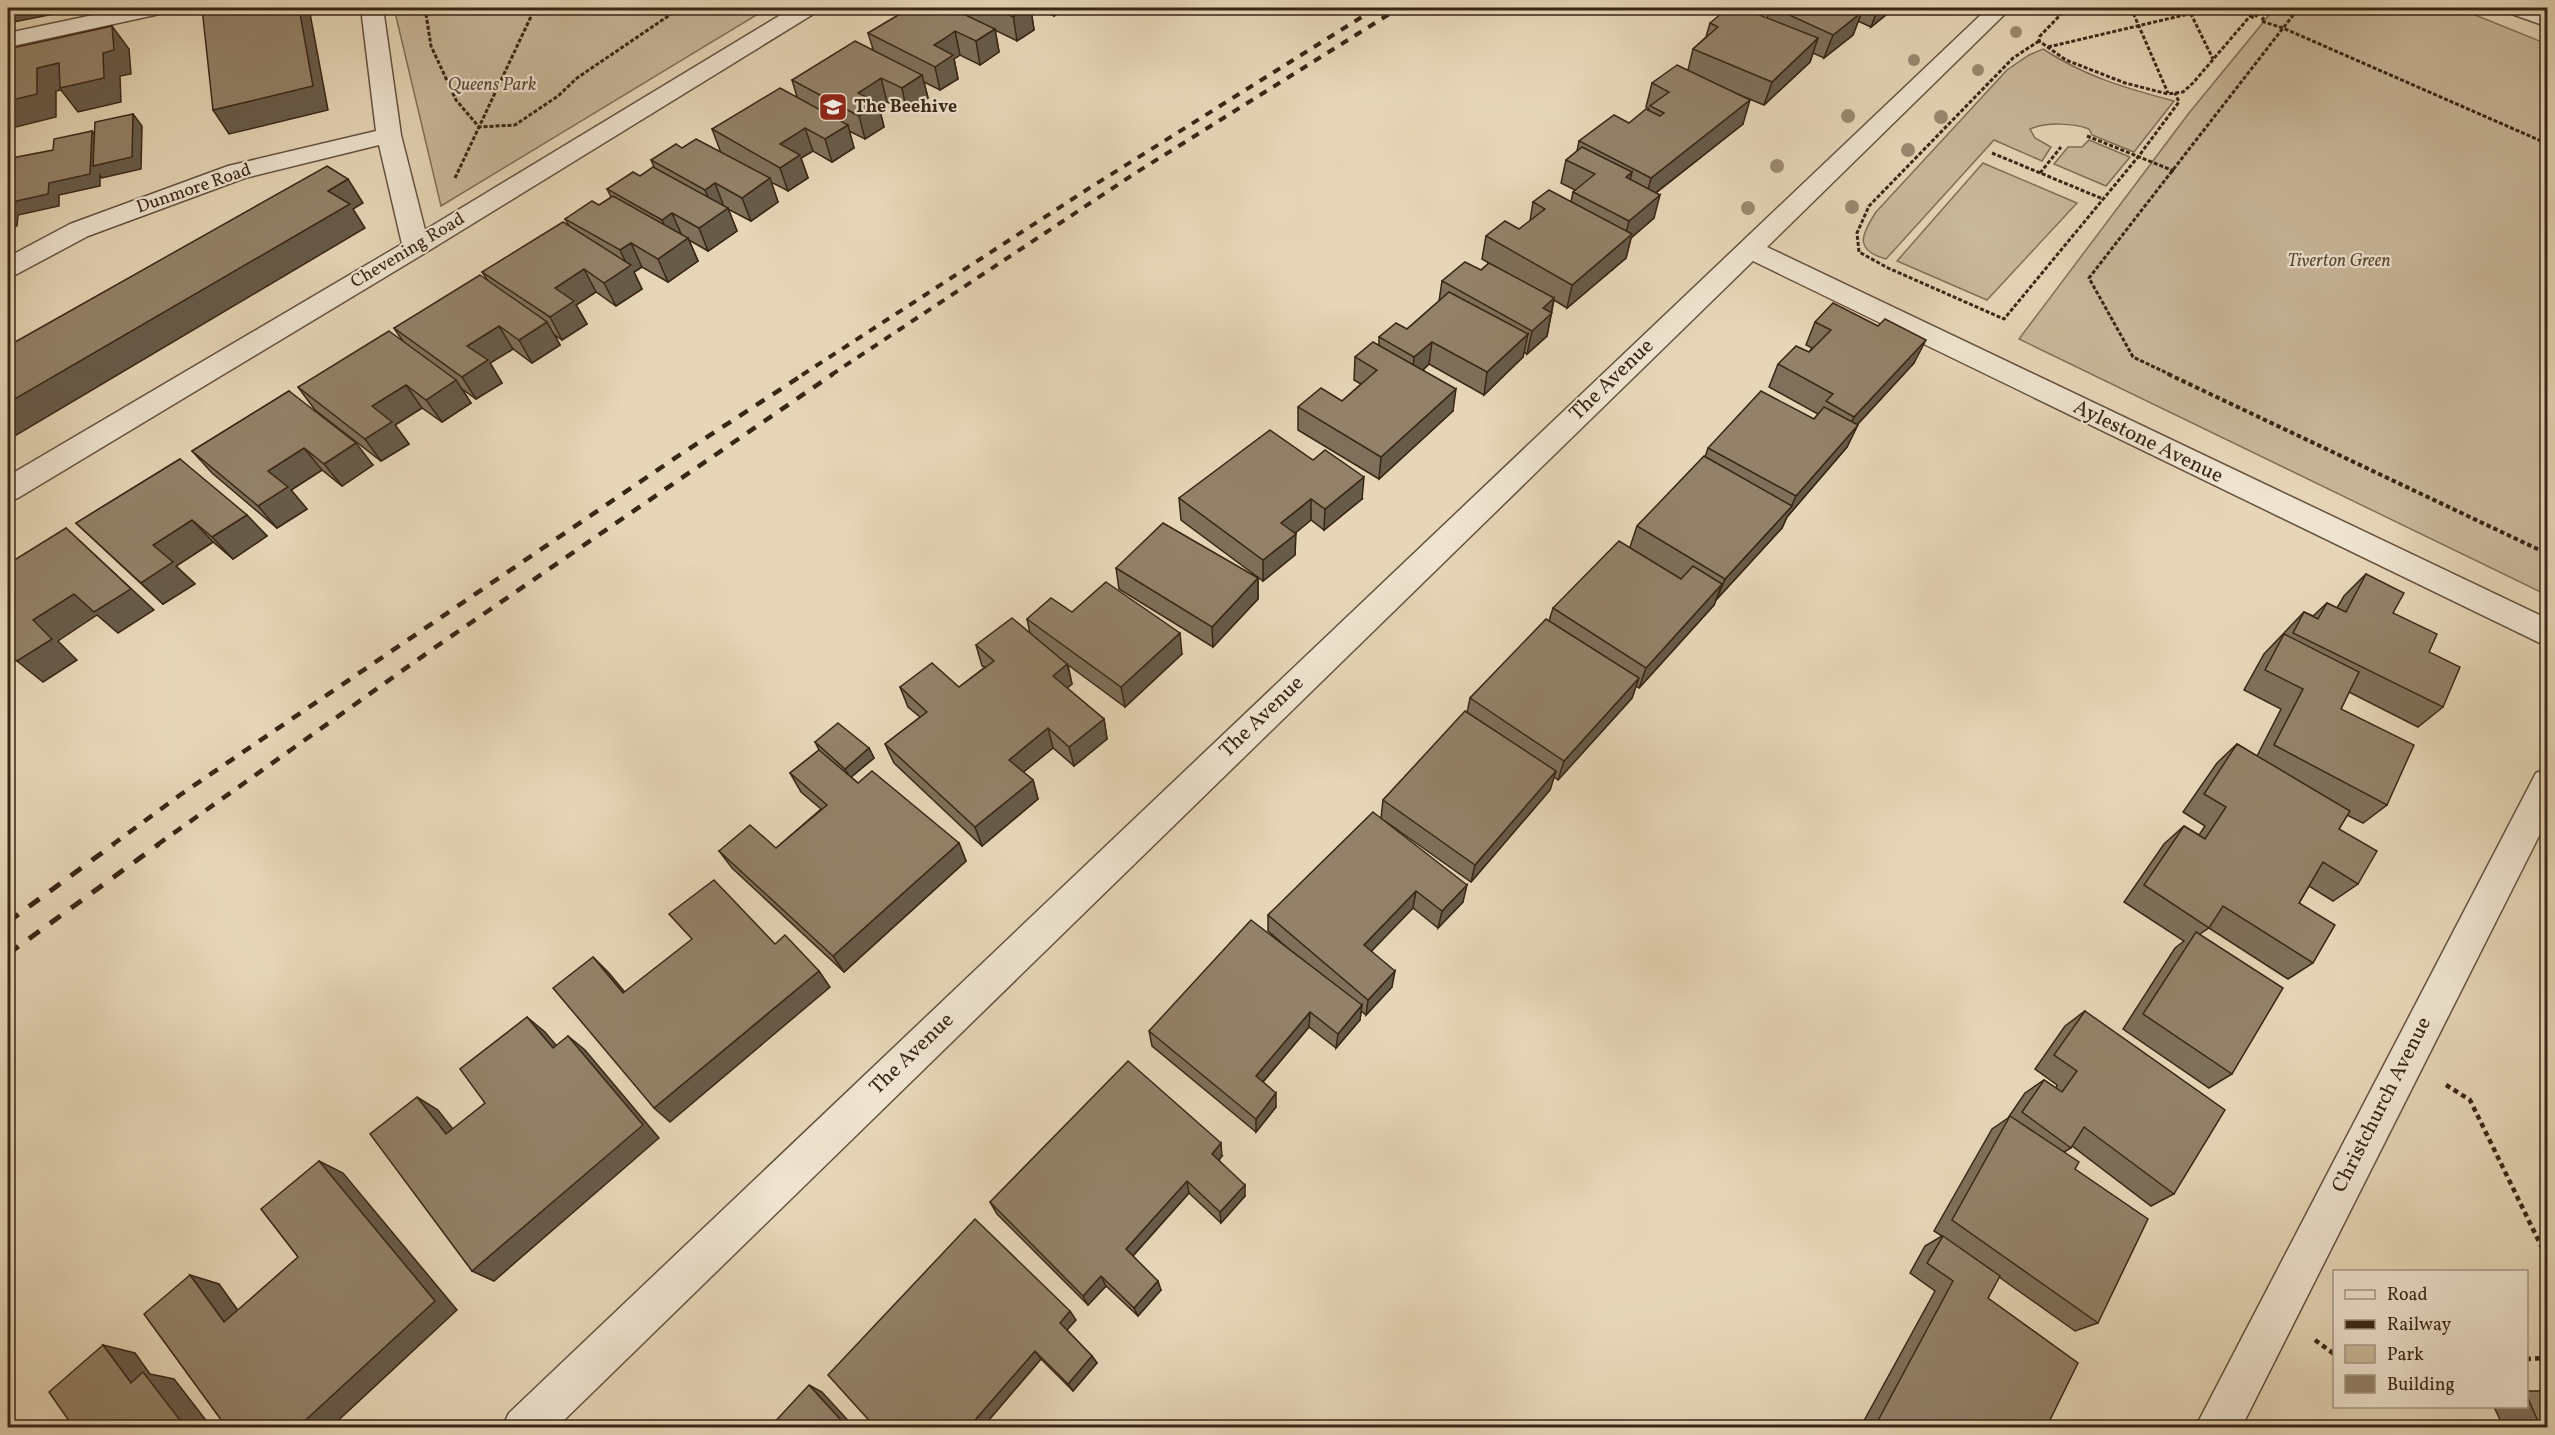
<svg xmlns="http://www.w3.org/2000/svg" width="2555" height="1435" viewBox="0 0 2555 1435" font-family="Vollkorn,serif">
	<rect width="100%" height="100%" fill="#e6d6b7"/>
	<filter id="stains"><feTurbulence type="fractalNoise" baseFrequency=".00333" numOctaves="4"/><feColorMatrix values="0 0 0 0 .2 0 0 0 0 .09 0 0 0 0 .02 0 0 0 .5 -.17"/></filter>
	<radialGradient id="worn" r=".72"><stop offset=".6" stop-color="#630" stop-opacity="0"/><stop offset="1" stop-color="#630" stop-opacity=".3"/></radialGradient>
	<g fill="#c9b89b" stroke="#816f58" stroke-width="1.5">
		<polygon points="394,8 768,8 441,206"/>
		<polygon points="2275,8 2458,8 2547,44 2547,595 2019,339 2189,113"/>
		<path d="M2043,49C2086,77 2125,88 2174,101L2134,152L2092,135L2089,129C2073,123 2047,122 2030,129L2035,138L2051,147L2042,161L1994,140L1886,259C1854,250 1861,235 1876,212L2007,70L2029,55Z"/>
		<polygon points="2089,140 2130,157 2106,186 2054,164 2068,147 2082,147"/>
		<polygon points="1983,163 2077,203 1987,300 1897,261"/>
	</g>
	<g fill="none" stroke-linecap="round" stroke-linejoin="round">
		<g stroke="#64523e" stroke-width="3">
			<g id="minor">
				<polygon points="126,8 166,8 163,13 155,15 8,47 8,33"/>
				<polygon points="361,8 383,8 401,135 425,230 792,8 818,8 815,13 425,253 18,498 8,501 8,476 402,244 379,145 245,178 88,236 17,274 8,277 8,257 70,224 228,166 376,131"/>
				<polygon points="1988,8 2011,8 1767,247 2548,619 2548,647 1753,261 556,1428 502,1428 509,1413"/>
				<polygon points="2506,8 2536,8 2548,12 2548,27 2509,13"/>
				<polygon points="2548,768 2548,818 2241,1428 2195,1428 2536,773"/>
			</g>
		</g>
		<g stroke="#392615" stroke-width="3" stroke-dasharray="4 2" stroke-linecap="butt">
			<polyline points="425,8 431,46 456,100 479,127 515,125 558,96 577,78 680,8"/>
			<polyline points="2067,8 2040,36 2039,41 2066,60 2125,83 2168,94 2183,92 2193,83 2257,8"/>
			<polyline points="2131,8 2168,93"/>
			<polyline points="2188,8 2213,59"/>
			<polyline points="2272,8 2261,21 2283,28 2548,144"/>
			<polyline points="2250,16 2254,18 2264,8"/>
			<polyline points="2039,41 2013,58 1869,206 1857,233 1859,252 1888,268 2004,319 2138,157 2179,102 2175,93"/>
			<polyline points="2048,47 2214,8"/>
			<polyline points="2087,136 2174,171"/>
			<polyline points="1992,153 2103,199"/>
			<polyline points="2040,173 2061,147"/>
			<polyline points="455,178 535,8"/>
			<polyline points="2171,375 2133,357 2089,278 2294,14 2291,8"/>
		</g>
		<polyline stroke="#392615" stroke-width="4" stroke-dasharray="4.5 3" stroke-linecap="butt" points="2168,374 2548,554"/>
		<g stroke="#392615" stroke-width="4.5" stroke-dasharray="5 4" stroke-linecap="butt">
			<polyline points="2446,1085 2470,1100 2548,1260"/>
			<polyline points="2315,1340 2334,1354"/>
			<polyline points="2526,1359 2548,1358"/>
		</g>
		<use href="#minor" fill="#efe4d0" fill-rule="evenodd"/>
		<g stroke="#392615" stroke-width="4" stroke-dasharray="8 8" stroke-linecap="butt">
			<polyline points="802,375 1091,187 1376,8"/>
			<polyline points="831,375 1134,174 1399,8"/>
		</g>
		<g stroke="#392615" stroke-width="4.5" stroke-dasharray="10 10" stroke-linecap="butt">
			<polyline points="112,845 180,795 681,454 804,374"/>
			<polyline points="157,845 437,646 833,374"/>
		</g>
		<g stroke="#392615" stroke-width="5" stroke-dasharray="13 13" stroke-linecap="butt">
			<polyline points="8,922 114,844"/>
			<polyline points="8,954 159,844"/>
		</g>
	</g>
	<g fill="#9b8970">
		<circle cx="2016" cy="32" r="6"/>
		<circle cx="1914" cy="60" r="6"/>
		<circle cx="1978" cy="70" r="6"/>
		<circle cx="1848" cy="116" r="7"/>
		<circle cx="1941" cy="117" r="7"/>
		<circle cx="1908" cy="150" r="7"/>
		<circle cx="1777" cy="166" r="7"/>
		<circle cx="1852" cy="207" r="7"/>
		<circle cx="1748" cy="208" r="7"/>
	</g>
	<g fill="#7e705a" stroke="#392615" stroke-width="1.5">
		<polygon points="910,8 1034,8 1031,10 1034,30 1017,41 995,30 999,52 980,65 960,55 954,59 958,79 940,90 924,82 928,98 907,112 887,102 879,107 884,127 865,139 849,131 854,148 832,162 813,151 801,158 808,178 788,191 771,182 778,202 751,221 728,209 737,231 708,251 689,240 698,261 668,282 642,267 634,272 642,289 616,306 596,292 576,305 587,324 562,340 555,335 560,345 532,363 513,349 490,363 502,383 476,399 462,389 471,403 442,422 422,408 395,425 409,444 381,461 315,410 298,387 404,343 394,328 488,281 482,272 569,226 565,219 599,205 611,197 607,189 640,176 654,167 651,160 682,148 721,153 712,129 797,97 792,80 873,49 868,33"/>
		<polygon points="1035,8 1068,8 1054,16"/>
		<polygon points="1770,8 1889,8 1887,14 1871,27 1858,21 1853,35 1824,58 1813,53 1810,62 1764,105 1733,92 1743,124 1656,193 1654,218 1631,238 1626,258 1567,308 1554,300 1547,336 1527,354 1524,352 1523,357 1484,395 1429,364 1423,370 1453,411 1379,479 1298,430 1298,407 1342,401 1361,384 1354,380 1355,357 1379,345 1379,337 1407,329 1439,301 1442,281 1481,270 1489,263 1482,259 1486,236 1519,229 1530,221 1533,202 1571,202 1573,192 1575,190 1561,183 1566,160 1577,151 1579,141 1629,123 1649,111 1649,109 1646,107 1652,83 1688,70 1693,49 1706,37 1710,23 1767,18"/>
		<polygon points="1815,322 1914,363 1857,425 1847,447 1787,517 1782,528 1716,600 1714,605 1639,688 1636,686 1632,698 1558,780 1554,777 1550,790 1471,882 1385,821 1463,902 1438,928 1413,908 1371,951 1392,987 1366,1015 1361,1011 1360,1020 1336,1048 1309,1027 1263,1082 1276,1107 1256,1132 1152,1046 1149,1031 1291,951 1268,931 1268,915 1381,818 1383,800 1467,713 1470,698 1549,621 1553,608 1630,547 1637,526 1705,457 1708,448 1814,419 1818,414 1769,387 1778,364 1809,352 1812,348 1806,345"/>
		<polygon points="289,391 373,465 342,486 322,470 291,490 307,509 277,528 212,473 192,451"/>
		<polygon points="180,459 267,536 233,559 213,542 176,566 195,584 163,604 76,523"/>
		<polygon points="1179,498 1362,499 1324,530 1311,520 1295,533 1295,555 1263,581 1181,520"/>
		<polygon points="1116,568 1258,578 1258,599 1213,647 1119,589"/>
		<polygon points="2366,574 2393,613 2429,652 2443,707 2418,727 2349,692 2341,709 2387,805 2363,823 2347,815 2339,829 2358,884 2333,901 2309,886 2299,903 2313,963 2288,979 2209,928 2200,934 2232,1074 2209,1088 2123,1029 2175,948 2184,941 2124,902 2164,844 2184,826 2199,835 2205,826 2183,812 2217,763 2237,744 2257,756 2281,709 2244,690 2264,654 2304,612 2313,616 2327,603 2337,608 2344,596"/>
		<polygon points="1072,612 1182,654 1125,707 1068,665 1072,684 1067,688 1104,719 1107,739 1074,766 1053,748 1023,772 1033,780 1038,799 982,846 894,763 885,744 920,717 908,707 900,687 959,687 985,667 982,666 976,645 1030,633 1027,619"/>
		<polygon points="815,742 869,748 874,758 851,777 858,783 959,843 966,861 844,972 732,868 719,851 776,848 821,809 801,792 790,773 819,750"/>
		<polygon points="2085,1011 2174,1194 2151,1206 2072,1146 2071,1148 2064,1152 2075,1169 2098,1323 2075,1331 1999,1277 1988,1298 2046,1428 1860,1428 1935,1291 1910,1273 1925,1246 1942,1236 1934,1231 1992,1129 2008,1118 2025,1093 2044,1080 2056,1088 2057,1085 2035,1069 2065,1026"/>
		<polygon points="1222,1156 1219,1160 1245,1196 1221,1223 1189,1193 1133,1256 1161,1290 1138,1316 1106,1286 1088,1305 997,1214 990,1202"/>
		<polygon points="1076,1320 1067,1330 1092,1356 1097,1363 1073,1391 1041,1359 982,1428 876,1428"/>
		<polygon points="2526,1391 2547,1428 2504,1428 2494,1407 2526,1407"/>
	</g>
	<g fill="#675b4a" stroke="#392615" stroke-width="1.5">
		<polygon points="8,8 84,8 8,23"/>
		<polygon points="299,8 309,8 328,110 229,134 213,110"/>
		<polygon points="1012,8 1034,8 1031,10 1034,30 1017,41"/>
		<polygon points="1053,8 1068,8 1054,16"/>
		<polygon points="1878,8 1889,8 1887,14 1871,27"/>
		<polygon points="1862,12 1853,35 1824,58 1833,35"/>
		<polygon points="112,26 129,49 131,74 120,76 121,102 78,112 61,90 56,91 56,117 12,128 8,123 8,96 37,68 103,53"/>
		<polygon points="995,29 999,52 980,65 976,41"/>
		<polygon points="955,31 960,55 954,59 958,79 940,90 935,67 934,45"/>
		<polygon points="1818,38 1810,62 1764,105 1772,82"/>
		<polygon points="922,75 928,98 907,112 902,88"/>
		<polygon points="881,78 887,102 879,107 884,127 865,139 859,116 858,93"/>
		<polygon points="1750,100 1743,124 1645,201 1651,178"/>
		<polygon points="133,114 142,126 141,169 102,178 100,175 100,186 59,195 59,206 18,215 17,226 8,228 8,164 22,180 49,183 92,131 102,143"/>
		<polygon points="848,125 854,148 832,162 825,139"/>
		<polygon points="805,128 813,151 801,158 808,178 788,191 780,168 780,144"/>
		<polygon points="1632,172 1626,196 1626,177"/>
		<polygon points="770,178 778,202 751,221 742,198"/>
		<polygon points="348,179 363,203 353,209 365,228 8,440 8,403 328,191"/>
		<polygon points="715,183 724,207 715,213 705,190"/>
		<polygon points="1660,195 1654,218 1631,238 1626,258 1567,308 1572,285 1624,241 1629,221"/>
		<polygon points="728,208 737,231 708,251 699,228"/>
		<polygon points="672,213 682,236 672,243 662,220"/>
		<polygon points="688,238 698,261 668,282 658,259"/>
		<polygon points="631,243 642,267 634,272 642,289 616,306 604,283 628,267 620,250"/>
		<polygon points="584,269 596,292 576,305 587,324 562,340 550,317 555,288"/>
		<polygon points="1554,298 1547,336 1527,354 1532,331 1543,308"/>
		<polygon points="547,322 560,345 532,363 519,340"/>
		<polygon points="499,326 513,349 490,363 502,383 476,399 462,377 467,346"/>
		<polygon points="1528,334 1523,357 1484,395 1487,372"/>
		<polygon points="1926,340 1914,363 1844,439 1854,417"/>
		<polygon points="1432,342 1429,364 1412,380 1414,357"/>
		<polygon points="456,380 471,403 442,422 426,400"/>
		<polygon points="406,385 422,408 395,425 409,444 381,461 365,439 372,406"/>
		<polygon points="1456,389 1453,411 1379,479 1381,457"/>
		<polygon points="1858,425 1847,447 1787,517 1782,528 1716,600 1725,579 1791,507 1796,496"/>
		<polygon points="356,443 373,465 342,486 324,464"/>
		<polygon points="304,448 322,470 291,490 307,509 277,528 258,506 268,471"/>
		<polygon points="1364,477 1362,499 1324,530 1325,509"/>
		<polygon points="1311,499 1311,520 1281,545 1281,523"/>
		<polygon points="247,515 267,536 233,559 212,537"/>
		<polygon points="192,520 213,542 176,566 195,584 163,604 141,583 153,545"/>
		<polygon points="66,528 154,610 118,633 97,615 58,641 77,660 43,682 17,661"/>
		<polygon points="1296,534 1295,555 1263,581 1263,560"/>
		<polygon points="1258,578 1258,599 1213,647 1212,627"/>
		<polygon points="1722,584 1714,605 1639,688 1646,668"/>
		<polygon points="1180,633 1182,654 1125,707 1121,687"/>
		<polygon points="1067,664 1072,684 1058,696 1053,676"/>
		<polygon points="1639,678 1632,698 1558,780 1564,761"/>
		<polygon points="1104,719 1107,739 1074,766 1069,747"/>
		<polygon points="1048,728 1053,748 1015,779 1009,760"/>
		<polygon points="869,748 874,758 850,778 845,769"/>
		<polygon points="1556,771 1550,790 1471,882 1475,865"/>
		<polygon points="1033,780 1038,799 982,846 975,827"/>
		<polygon points="959,843 966,861 844,972 833,956"/>
		<polygon points="1467,885 1463,902 1438,928 1442,911"/>
		<polygon points="1416,891 1413,908 1362,961 1364,945"/>
		<polygon points="593,957 609,973 639,1009 623,993"/>
		<polygon points="819,971 830,987 670,1122 654,1108"/>
		<polygon points="1395,971 1392,987 1366,1015 1368,1000"/>
		<polygon points="1362,1005 1360,1020 1336,1048 1338,1034"/>
		<polygon points="1310,1012 1309,1027 1256,1090 1256,1076"/>
		<polygon points="527,1017 545,1032 571,1063 553,1048"/>
		<polygon points="568,1036 585,1050 659,1138 494,1281 472,1271"/>
		<polygon points="1276,1093 1276,1107 1256,1132 1256,1119"/>
		<polygon points="417,1097 438,1110 467,1147 446,1134"/>
		<polygon points="1221,1143 1222,1156 1213,1166 1212,1154"/>
		<polygon points="319,1161 343,1173 457,1310 330,1428 297,1428"/>
		<polygon points="1187,1181 1189,1193 1130,1259 1126,1249"/>
		<polygon points="1245,1185 1245,1196 1221,1223 1220,1212"/>
		<polygon points="190,1275 219,1284 252,1330 224,1322"/>
		<polygon points="1101,1276 1106,1286 1088,1305 1083,1296"/>
		<polygon points="1158,1281 1161,1290 1138,1316 1134,1308"/>
		<polygon points="1070,1311 1076,1320 1065,1332 1060,1323"/>
		<polygon points="103,1345 135,1353 150,1374 174,1379 212,1428 186,1428 131,1383"/>
		<polygon points="1035,1351 1041,1359 982,1428 968,1428"/>
		<polygon points="1092,1356 1097,1363 1073,1391 1068,1384"/>
		<polygon points="809,1385 822,1392 855,1428 848,1428"/>
	</g>
	<g fill="#938269" stroke="#392615" stroke-width="1.5">
		<polygon points="202,8 299,8 313,86 213,110"/>
		<polygon points="910,8 951,8 995,29 976,41 955,31 947,37 934,45 953,55 935,67 868,33"/>
		<polygon points="993,8 1028,8 1013,17"/>
		<polygon points="1728,8 1742,8 1818,38 1772,82 1693,49 1718,27 1710,23"/>
		<polygon points="1774,8 1852,8 1862,12 1833,35"/>
		<polygon points="112,26 114,50 103,53 104,78 60,88 59,63 37,68 37,94 8,101 8,49"/>
		<polygon points="855,41 922,75 902,88 881,78 872,84 858,93 878,103 859,116 792,80"/>
		<polygon points="1677,65 1750,100 1651,178 1579,141 1614,115 1629,123 1646,109 1660,116 1664,113 1650,106 1669,92 1652,83"/>
		<polygon points="780,88 848,125 825,139 805,128 796,134 780,144 800,155 780,168 712,129"/>
		<polygon points="133,114 132,157 93,166 95,122"/>
		<polygon points="92,131 90,174 49,183 48,194 8,203 12,158 53,150 54,139"/>
		<polygon points="696,139 770,178 742,198 715,183 705,190 651,160 676,144 682,148"/>
		<polygon points="1582,147 1632,172 1626,177 1660,195 1629,221 1573,192 1595,174 1566,160"/>
		<polygon points="327,166 348,179 328,191 350,204 8,403 8,346"/>
		<polygon points="653,167 728,208 699,228 672,213 662,220 607,189 633,172 640,176"/>
		<polygon points="1549,190 1632,234 1572,285 1486,236 1505,221 1519,229 1545,209 1533,202"/>
		<polygon points="613,196 688,238 658,259 631,243 620,250 565,219 592,201 599,205"/>
		<polygon points="563,222 631,265 604,283 584,269 555,288 574,301 550,317 482,272"/>
		<polygon points="1465,262 1481,270 1489,263 1554,298 1543,308 1552,313 1532,331 1442,281"/>
		<polygon points="480,275 547,322 519,340 499,326 467,346 488,360 462,377 394,328"/>
		<polygon points="1449,292 1528,334 1487,372 1432,342 1414,357 1379,337 1396,323 1407,329"/>
		<polygon points="1833,303 1878,326 1885,319 1926,340 1854,417 1826,401 1833,394 1778,364 1796,346 1809,352 1831,330 1815,322"/>
		<polygon points="389,331 456,380 426,400 406,385 372,406 392,422 365,439 298,387"/>
		<polygon points="1373,342 1456,389 1381,457 1298,407 1321,388 1342,401 1377,370 1355,357"/>
		<polygon points="289,391 356,443 324,464 304,448 290,457 268,471 288,487 258,506 192,451"/>
		<polygon points="1761,391 1814,419 1824,407 1858,425 1796,496 1708,448"/>
		<polygon points="1270,430 1313,460 1325,450 1364,477 1325,509 1311,499 1281,523 1296,534 1263,560 1179,498"/>
		<polygon points="1704,456 1792,506 1725,579 1637,526"/>
		<polygon points="180,459 247,515 212,537 192,520 153,545 173,562 141,583 76,523"/>
		<polygon points="1163,523 1258,578 1212,627 1116,568"/>
		<polygon points="66,528 131,589 94,612 74,594 33,620 52,639 17,661 8,652 8,564"/>
		<polygon points="1619,541 1681,579 1693,566 1722,584 1646,668 1553,608"/>
		<polygon points="2366,574 2404,593 2393,613 2437,634 2429,652 2460,667 2443,707 2293,633 2304,612 2318,619 2327,603 2346,612"/>
		<polygon points="1106,582 1180,633 1121,687 1027,619 1051,598 1072,612"/>
		<polygon points="1012,618 1067,664 1053,676 1104,719 1069,747 1048,728 1009,760 1033,780 975,827 885,744 927,712 900,687 932,663 959,687 994,661 976,645"/>
		<polygon points="1546,619 1639,678 1564,761 1470,698"/>
		<polygon points="2284,634 2359,672 2341,709 2414,745 2387,805 2274,745 2303,689 2265,670"/>
		<polygon points="1465,711 1556,771 1475,865 1383,800"/>
		<polygon points="838,723 869,748 845,769 815,742"/>
		<polygon points="2237,744 2350,811 2339,829 2377,851 2358,884 2323,862 2299,903 2335,925 2313,963 2223,906 2209,928 2144,885 2184,826 2205,839 2226,807 2204,794"/>
		<polygon points="819,750 858,783 872,771 959,843 833,956 719,851 750,825 776,848 827,805 790,773"/>
		<polygon points="1373,812 1467,885 1442,911 1416,891 1364,945 1395,971 1368,1000 1268,915"/>
		<polygon points="714,880 775,944 785,935 819,971 654,1108 553,988 593,957 623,993 692,939 669,914"/>
		<polygon points="1251,920 1362,1005 1338,1034 1310,1012 1256,1076 1276,1093 1256,1119 1149,1031"/>
		<polygon points="2196,932 2283,988 2232,1074 2143,1014"/>
		<polygon points="2085,1011 2225,1110 2174,1194 2084,1127 2071,1148 2022,1112 2044,1080 2062,1092 2077,1071 2054,1055"/>
		<polygon points="527,1017 553,1048 568,1036 643,1125 472,1271 370,1134 417,1097 446,1134 485,1103 460,1069"/>
		<polygon points="1128,1061 1221,1143 1212,1154 1245,1185 1220,1212 1187,1181 1126,1249 1158,1281 1134,1308 1101,1276 1083,1296 990,1202"/>
		<polygon points="2010,1116 2079,1162 2075,1169 2148,1219 2098,1323 1952,1220"/>
		<polygon points="319,1161 435,1301 297,1428 227,1428 144,1314 190,1275 224,1322 298,1257 261,1209"/>
		<polygon points="975,1219 1070,1311 1060,1323 1092,1356 1068,1384 1035,1351 968,1428 876,1428 828,1375"/>
		<polygon points="1943,1236 2000,1276 1988,1298 2078,1363 2046,1428 1874,1428 1953,1281 1927,1263"/>
		<polygon points="103,1345 131,1383 143,1372 186,1428 74,1428 49,1392"/>
		<polygon points="809,1385 848,1428 769,1428"/>
		<polygon points="2526,1391 2547,1391 2547,1428 2541,1428 2526,1394"/>
	</g>
	<defs>
		<g id="school-square" transform="scale(1.5)"><rect x="-9" y="-9" width="18" height="18" rx="4" fill="#8f2418" stroke="#efe4d0"/><path d="M0-5L7-2L0 1L-7-2ZM-4 1L0 2.5L4 1V4Q0 6-4 4Z" fill="#fff"/></g>
	</defs>
	<g fill-rule="evenodd">
		<use href="#school-square" x="833" y="107"/>
	</g>
	<g text-anchor="middle" dominant-baseline="central" stroke-width="4.5" stroke-linejoin="round" paint-order="stroke">
		<g font-size="18" font-style="italic" fill="#5d4a36" stroke="#efe4d0">
			<text x="492" y="85">Queens Park</text>
			<text x="2339" y="261">Tiverton Green</text>
		</g>
		<g font-size="18" font-weight="bold" fill="#392615" stroke="#efe4d0" text-anchor="start">
			<text x="854" y="107">The Beehive</text>
		</g>
		<g font-size="18" fill="#392615" stroke="#efe4d0">
			<text transform="translate(194 189) rotate(-19)">Dunmore Road</text>
			<text transform="translate(408 251) rotate(-31)">Chevening Road</text>
		</g>
		<g font-size="21" fill="#392615" stroke="#efe4d0">
			<text transform="translate(1612 380) rotate(-44)">The Avenue</text>
			<text transform="translate(2148 442) rotate(26)">Aylestone Avenue</text>
			<text transform="translate(1262 717) rotate(-44)">The Avenue</text>
			<text transform="translate(912 1054) rotate(-44)">The Avenue</text>
			<text transform="translate(2382 1105) rotate(-63)">Christchurch Avenue</text>
		</g>
	</g>
	<rect width="2555" height="1435" fill="none" stroke="#e6d6b7" stroke-width="30"/>
	<rect x="9" y="9" width="2537" height="1417" fill="none" stroke="#392615" stroke-width="3"/>
	<rect x="15" y="15" width="2525" height="1405" fill="none" stroke="#392615" stroke-width="1.5"/>
	<rect x="2333" y="1270" width="195" height="138" fill="#efe4d0" stroke="#a69885" stroke-width="1.5"/>
	<rect x="2345" y="1290" width="30" height="9" fill="#efe4d0" stroke="#a69885" stroke-width="1.5"/>
	<text x="2387" y="1300" font-size="18" fill="#392615">Road</text>
	<rect x="2345" y="1320" width="30" height="9" fill="#392615" stroke="#a69885" stroke-width="1.5"/>
	<text x="2387" y="1330" font-size="18" fill="#392615">Railway</text>
	<rect x="2345" y="1345" width="30" height="18" fill="#c9b89b" stroke="#a69885" stroke-width="1.5"/>
	<text x="2387" y="1360" font-size="18" fill="#392615">Park</text>
	<rect x="2345" y="1375" width="30" height="18" fill="#938269" stroke="#a69885" stroke-width="1.5"/>
	<text x="2387" y="1390" font-size="18" fill="#392615">Building</text>
	<rect width="100%" height="100%" filter="url(#stains)"/>
	<rect width="100%" height="100%" fill="url(#worn)"/>
</svg>
